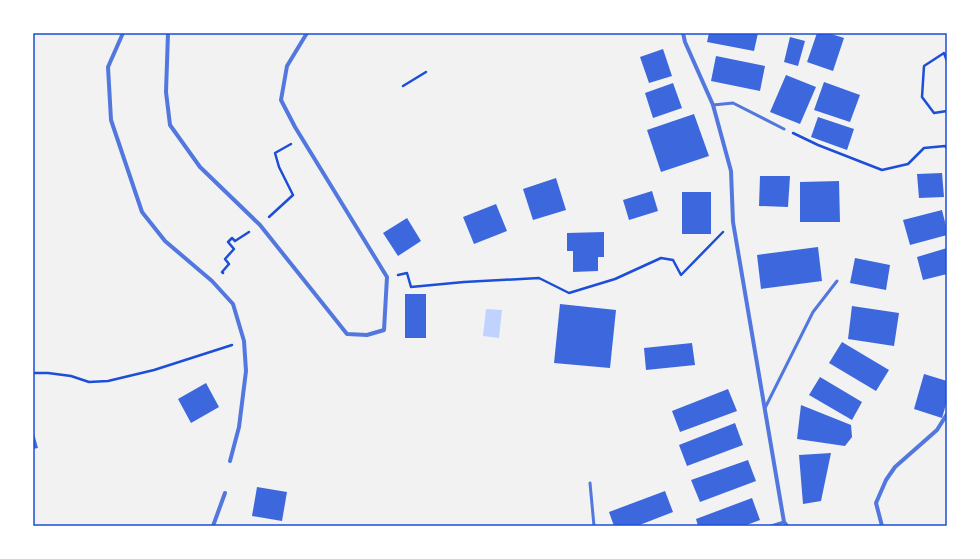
<svg xmlns="http://www.w3.org/2000/svg" width="980" height="559" viewBox="0 0 980 559" font-family="'Exo 2',sans-serif">
	<rect width="100%" height="100%" fill="#f2f2f2"/>
	<polygon fill="#bfd3fe" points="486,309 502,310 499,338 483,336"/>
	<g fill="#3d67dc">
		<polygon points="709,33 758,33 754,51 707,42"/>
		<polygon points="817,33 828,33 844,38 833,71 807,62"/>
		<polygon points="790,37 805,41 798,66 784,62"/>
		<polygon points="663,49 672,76 649,83 640,57"/>
		<polygon points="716,56 765,66 760,91 711,81"/>
		<polygon points="786,75 816,87 800,124 770,112"/>
		<polygon points="824,82 860,95 850,122 814,110"/>
		<polygon points="673,83 682,108 653,118 645,93"/>
		<polygon points="694,114 709,156 661,172 647,130"/>
		<polygon points="818,117 854,129 847,150 811,137"/>
		<polygon points="942,173 944,197 919,198 917,174"/>
		<polygon points="760,176 790,176 788,207 759,206"/>
		<polygon points="556,178 566,210 533,220 523,189"/>
		<polygon points="839,181 840,222 800,222 800,182"/>
		<polygon points="652,191 658,211 629,220 623,200"/>
		<rect x="682" y="192" width="29" height="42"/>
		<polygon points="496,204 507,231 474,244 463,217"/>
		<polygon points="942,210 947,230 947,235 910,245 903,220"/>
		<polygon points="407,218 421,241 398,256 383,233"/>
		<polygon points="604,232 604,257 598,257 598,271 573,272 573,251 567,251 567,233"/>
		<polygon points="818,247 822,281 761,289 757,255"/>
		<polygon points="947,248 947,274 923,280 917,257"/>
		<polygon points="855,258 890,265 886,290 850,283"/>
		<rect x="405" y="294" width="21" height="44"/>
		<polygon points="560,304 616,310 610,368 554,363"/>
		<polygon points="852,306 899,313 894,346 848,339"/>
		<polygon points="842,342 889,370 876,391 829,363"/>
		<polygon points="692,343 695,365 646,370 644,348"/>
		<polygon points="924,374 947,381 947,401 942,418 914,409"/>
		<polygon points="820,377 862,402 852,420 809,395"/>
		<polygon points="206,383 219,407 191,423 178,399"/>
		<polygon points="728,389 737,411 680,432 672,411"/>
		<polygon points="801,405 851,425 852,437 845,446 797,439"/>
		<polygon points="735,423 743,445 687,466 679,445"/>
		<polygon points="33,430 38,448 33,449"/>
		<polygon points="831,453 821,501 803,504 799,455"/>
		<polygon points="748,460 756,481 700,502 691,480"/>
		<polygon points="257,487 287,492 282,521 252,516"/>
		<polygon points="665,491 673,512 637,526 614,526 609,512"/>
		<polygon points="752,498 760,520 744,526 698,526 696,519"/>
	</g>
	<g fill="none" stroke-linecap="round" stroke-linejoin="round">
		<g stroke="#1d4ed8" stroke-width="2.5">
			<polyline points="947,61 944,53 924,66 922,97 934,113 947,111"/>
			<polyline points="403,86 426,72"/>
			<polyline points="793,133 818,145 882,170 908,164 924,148 945,146 947,148"/>
			<polyline points="269,217 293,195 279,167 275,153 291,144"/>
			<polyline points="223,273 222,272 229,264 225,259 234,249 228,242 232,238 235,241 249,232"/>
			<polyline points="398,275 407,273 411,287 464,282 539,278 569,293 615,279 661,258 673,260 681,275 723,232"/>
			<polyline points="33,373 48,373 71,376 89,382 108,381 154,370 232,345"/>
		</g>
		<g stroke="#5277de" stroke-width="3">
			<polyline points="713,105 733,103 784,129"/>
			<polyline points="765,408 813,312 837,281"/>
			<polyline points="590,483 594,526"/>
			<polyline points="771,526 784,522"/>
		</g>
		<g stroke="#5277de" stroke-width="4">
			<polyline points="123,33 108,67 111,120 142,212 165,241 212,281 233,304 244,341 246,371 239,427 230,461"/>
			<polyline points="168,33 166,92 170,125 200,167 260,225 347,334 367,335 384,330 387,277 295,127 281,100 287,66 307,33"/>
			<polyline points="683,33 685,42 713,105 731,171 733,222 784,522 787,526"/>
			<polyline points="213,526 225,493"/>
			<polyline points="882,526 876,503 886,480 895,467 937,430 947,414"/>
		</g>
	</g>
	<rect width="980" height="559" fill="none" stroke="#ffffff" stroke-width="68"/>
	<rect x="34" y="34" width="912" height="491" fill="none" stroke="#1d4ed8" stroke-width="1.5"/>
</svg>
